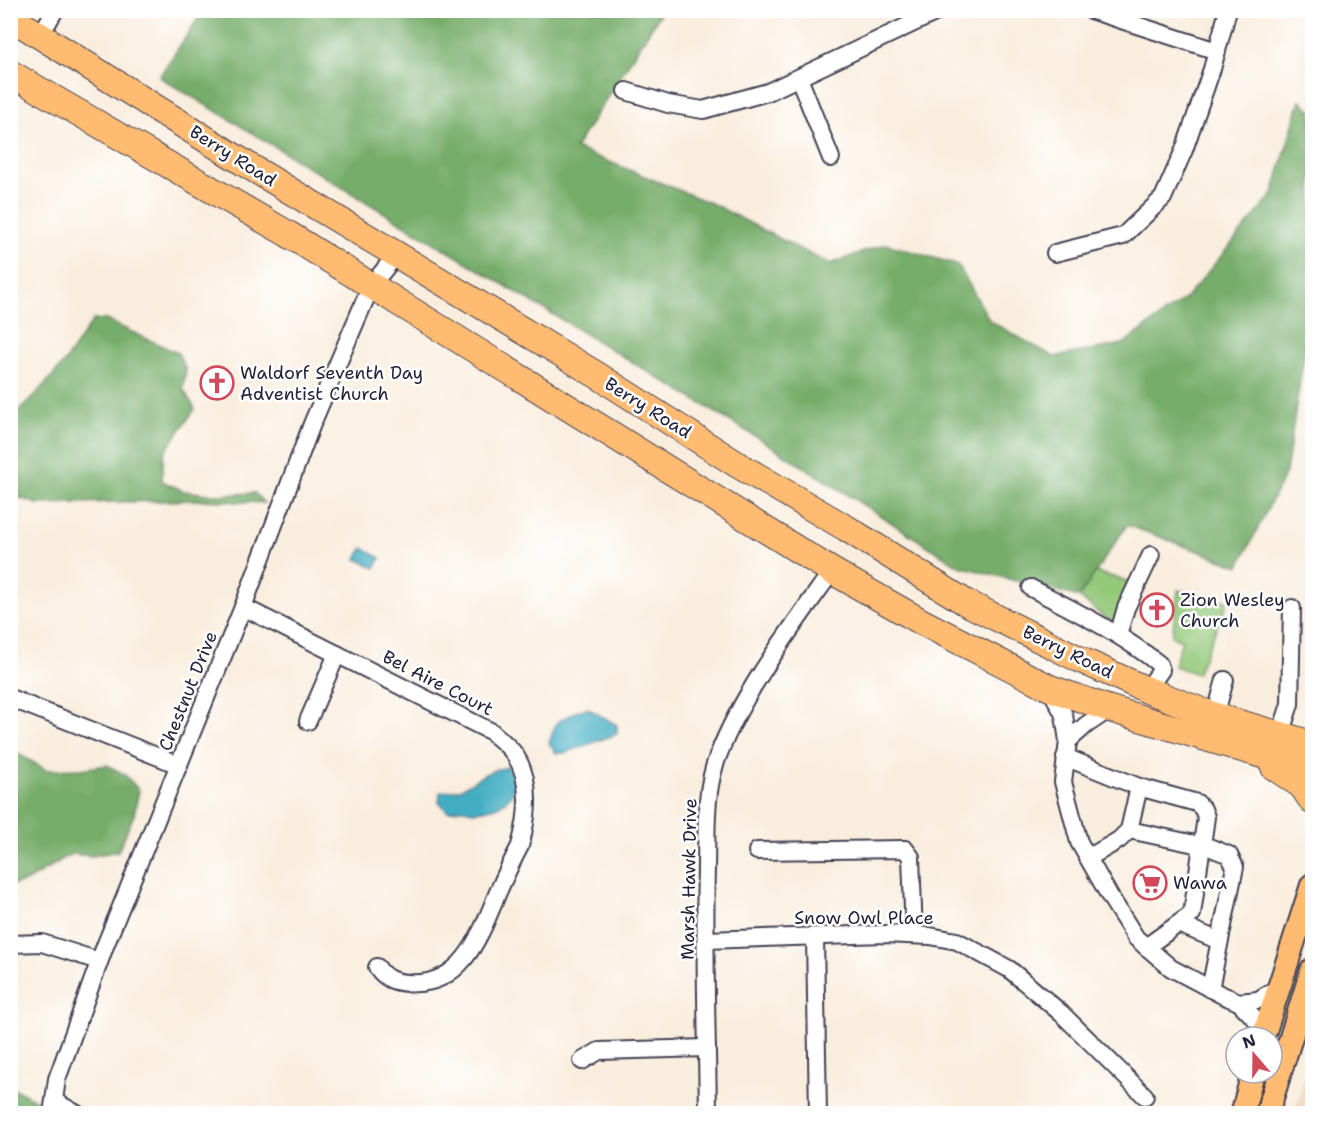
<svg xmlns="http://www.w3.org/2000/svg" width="1323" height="1124" viewBox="0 0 1323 1124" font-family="'Shantell Sans',sans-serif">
	<rect width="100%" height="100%" fill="#fff"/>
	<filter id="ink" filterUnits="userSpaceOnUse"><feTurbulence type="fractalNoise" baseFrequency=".0167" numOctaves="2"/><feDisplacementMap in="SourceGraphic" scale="12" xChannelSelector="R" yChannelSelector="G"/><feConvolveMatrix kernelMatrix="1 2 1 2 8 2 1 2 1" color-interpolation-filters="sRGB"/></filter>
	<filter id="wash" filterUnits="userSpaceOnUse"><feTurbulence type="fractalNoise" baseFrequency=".008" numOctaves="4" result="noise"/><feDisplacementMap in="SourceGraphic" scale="24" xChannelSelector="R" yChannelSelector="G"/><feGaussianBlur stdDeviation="1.35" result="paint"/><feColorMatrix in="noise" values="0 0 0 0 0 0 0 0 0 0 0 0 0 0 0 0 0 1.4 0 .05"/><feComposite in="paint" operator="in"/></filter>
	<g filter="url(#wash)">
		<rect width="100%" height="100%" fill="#f9eddd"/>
		<polygon fill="#f0d5bc" points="1312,1056 1312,1113 1292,1113 1293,1113"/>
		<g fill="#94c97a" stroke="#5b765a" stroke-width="1.5">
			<polygon points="1095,572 1131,582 1112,623 1079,597"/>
			<polygon points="1178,590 1228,601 1197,674 1174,666 1182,640 1172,636"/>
		</g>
		<g fill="#77ad6a" stroke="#4c6852" stroke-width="1.5">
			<polygon points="203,11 662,11 575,148 713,204 829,264 886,244 958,265 990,321 1054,357 1123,344 1187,297 1273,194 1300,100 1312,110 1312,304 1286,472 1239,566 1127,525 1079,597 959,566 768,444 159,77"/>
			<polygon points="93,320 106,320 178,353 186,370 183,389 195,409 164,453 162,481 184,491 217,495 255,493 264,503 200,500 37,504 11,495 11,418 35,395 63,364"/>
			<polygon points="10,749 46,770 81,769 107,765 124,774 139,790 134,815 118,851 92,856 71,854 27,881 11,886"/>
			<polygon points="11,1087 39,1102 41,1113 11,1113"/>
		</g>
		<g fill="#43adc2" stroke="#32687e" stroke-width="1.5">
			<polygon points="363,548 381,558 375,568 357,559"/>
			<polygon points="587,708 617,725 617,734 565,753 556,753 549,743 556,723 577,711"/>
			<path d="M508,767C526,796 501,809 474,811C470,811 465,808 461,809C455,809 452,812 447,811L439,802L440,792C447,791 457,791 464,787C479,778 490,769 508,767Z"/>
		</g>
	</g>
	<g filter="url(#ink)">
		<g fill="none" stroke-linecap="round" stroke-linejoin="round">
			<g stroke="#424053" stroke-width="20">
				<g id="minor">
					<polyline points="1090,10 1217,51"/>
					<polyline points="40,36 55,10"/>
					<polyline points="799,78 831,158"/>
					<polyline points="626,91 668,104 703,110 768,92 941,10"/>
					<polyline points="1055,253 1123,236 1163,198 1184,150 1212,69 1228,10"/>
					<path d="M1031,588C1075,611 1120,633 1159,664L1161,670L1147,690"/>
					<path d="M243,607L492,732C499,739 509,746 515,755C533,782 528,817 520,846C512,861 505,876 498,892C481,933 463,988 408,983C394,982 385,979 377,967"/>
					<polyline points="1118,635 1126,608 1151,555"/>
					<polyline points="1050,688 1064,715 1068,741 1063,782 1079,842 1109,895 1136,938 1171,968 1222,995 1239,1002 1258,1000 1279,987"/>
					<polyline points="10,698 179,765"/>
					<polyline points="1215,716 1225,680"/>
					<polyline points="308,721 337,654"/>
					<polyline points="1282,729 1290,704 1292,608"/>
					<polyline points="1068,741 1086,725 1110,709"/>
					<polyline points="1065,757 1139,787 1197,803 1203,809 1206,817 1192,914 1146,947"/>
					<polyline points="1129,830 1209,847 1229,855 1235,867 1210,989"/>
					<polyline points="757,851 905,849 911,857 914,935"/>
					<polyline points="1088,858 1119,840 1129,830 1139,787"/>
					<polyline points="1178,924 1220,941"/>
					<polyline points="815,937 818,1114"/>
					<polyline points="706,940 884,934 930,936 957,941 1009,969 1061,1013 1145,1096"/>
					<polyline points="10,944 42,943 99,961"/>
					<polyline points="1239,1002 1265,1029"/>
					<polyline points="582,1061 599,1051 707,1048"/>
					<polyline points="54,1101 77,1114"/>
					<polyline points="52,1114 57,1079 105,946 243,607 312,424 371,286 396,255"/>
					<path d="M708,1114C707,1032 704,950 706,868C707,831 704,791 718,756C742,693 793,626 832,571"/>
				</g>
			</g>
			<g stroke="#424053" stroke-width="26">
				<g id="major">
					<polyline points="1263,1037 1312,885"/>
					<polyline points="1242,1114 1253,1073"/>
					<polyline points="1267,1114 1312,970"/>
				</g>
			</g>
			<g stroke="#424053" stroke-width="28">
				<g id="highway">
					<polyline points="10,17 249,166 597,375 738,465 846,528 965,602 1081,660 1147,690 1215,716 1312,744"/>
					<polyline points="10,73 288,234 832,571 922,622 1050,688 1110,709 1312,770"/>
					<polyline points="1274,767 1302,786 1312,801"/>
				</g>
			</g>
			<use href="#minor" stroke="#fff" stroke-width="16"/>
			<use href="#major" stroke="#ffbb71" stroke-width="22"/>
			<use href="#highway" stroke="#ffbb71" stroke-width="26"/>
		</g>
	</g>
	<defs>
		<g id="church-ring" transform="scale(1.725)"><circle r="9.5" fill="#fff" stroke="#d1495b" stroke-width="1.5"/><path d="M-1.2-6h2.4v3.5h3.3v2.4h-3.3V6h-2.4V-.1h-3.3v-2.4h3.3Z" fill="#d1495b"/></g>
		<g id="supermarket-ring" transform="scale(1.725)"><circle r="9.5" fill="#fff" stroke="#d1495b" stroke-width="1.5"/><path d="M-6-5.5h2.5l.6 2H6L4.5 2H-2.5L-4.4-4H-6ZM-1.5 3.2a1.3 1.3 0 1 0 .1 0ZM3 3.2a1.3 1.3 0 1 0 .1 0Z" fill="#d1495b"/></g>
	</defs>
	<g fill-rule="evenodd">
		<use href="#church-ring" x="217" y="383"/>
		<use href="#church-ring" x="1157" y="610"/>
		<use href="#supermarket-ring" x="1150" y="883"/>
	</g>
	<g text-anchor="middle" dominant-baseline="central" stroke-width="5" stroke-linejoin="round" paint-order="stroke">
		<g font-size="18" fill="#22223b" stroke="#fff">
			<text transform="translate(233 156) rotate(32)">Berry Road</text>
			<text transform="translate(648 408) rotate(32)">Berry Road</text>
			<text transform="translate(1068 652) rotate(26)">Berry Road</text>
			<text transform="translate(438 683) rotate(27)">Bel Aire Court</text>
			<text transform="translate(188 691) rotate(-68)">Chestnut Drive</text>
			<text transform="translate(689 879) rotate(-89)">Marsh Hawk Drive</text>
			<text x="864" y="918">Snow Owl Place</text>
		</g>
		<g font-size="18" fill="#22223b" stroke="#fff" text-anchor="start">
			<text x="240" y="373">Waldorf Seventh Day<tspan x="240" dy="21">Adventist Church</tspan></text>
			<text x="1180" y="600">Zion Wesley<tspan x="1180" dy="21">Church</tspan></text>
			<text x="1173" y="883">Wawa</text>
		</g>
	</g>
	<rect width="1323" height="1124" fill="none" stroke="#fff" stroke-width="36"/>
	<g transform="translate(1254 1055) rotate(340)"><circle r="28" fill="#ffffff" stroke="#a7a7b1" stroke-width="1.5"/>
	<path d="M0-4.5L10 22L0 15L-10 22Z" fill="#d1495b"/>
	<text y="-9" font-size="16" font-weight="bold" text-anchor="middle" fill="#22223b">N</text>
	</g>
</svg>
